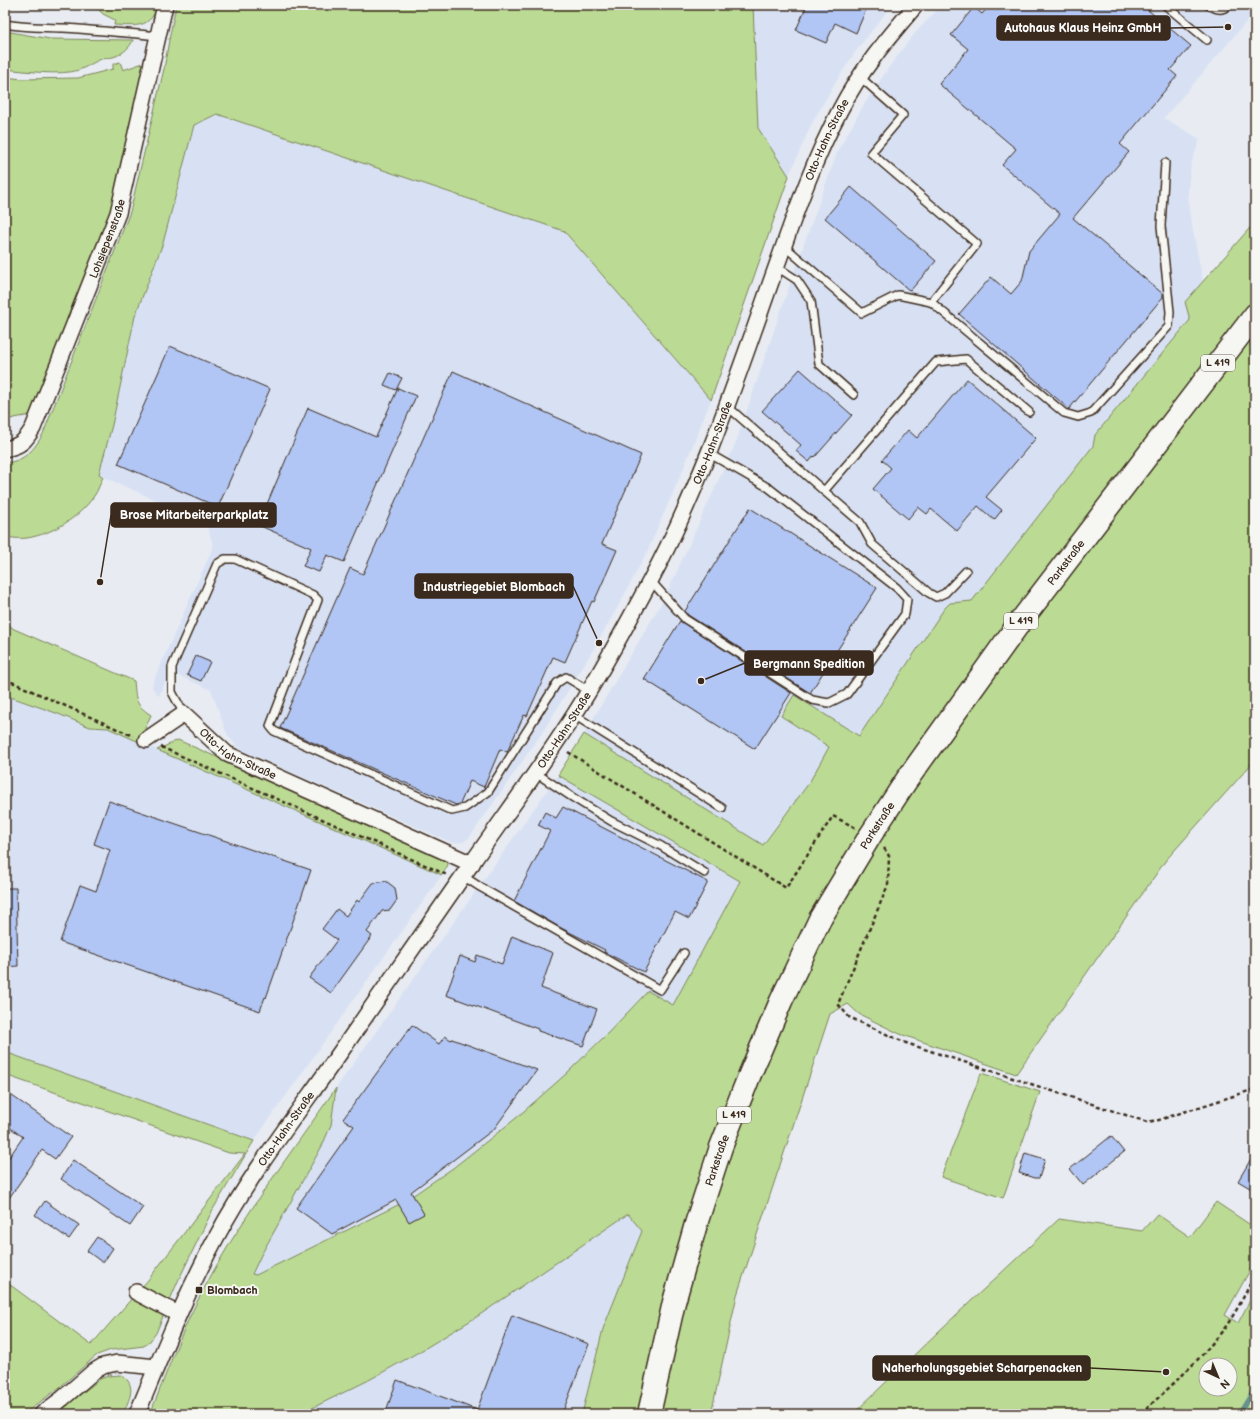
<svg xmlns="http://www.w3.org/2000/svg" width="1260" height="1419" viewBox="0 0 1260 1419" font-family="'Balsamiq Sans',sans-serif">
	<rect width="100%" height="100%" fill="#e8ecf2"/>
	<filter id="ink" filterUnits="userSpaceOnUse"><feTurbulence type="fractalNoise" baseFrequency=".025" numOctaves="2"/><feDisplacementMap in="SourceGraphic" scale="8" xChannelSelector="R" yChannelSelector="G"/><feConvolveMatrix kernelMatrix="1 2 1 2 8 2 1 2 1" color-interpolation-filters="sRGB"/></filter>
	<g filter="url(#ink)">
		<g fill="#d8e1f3">
			<polygon points="753,5 892,5 856,51 835,83 811,125 789,176 758,128"/>
			<polygon points="942,5 1255,5 1255,12 1164,118 1200,139 1191,164 1188,189 1189,211 1203,281 1185,302 1190,320 1095,435 1093,446 972,602 950,603 944,609 859,737 794,695 781,716 829,747 809,783 762,845 584,734 665,597 736,442 796,266 838,150 865,103 889,67 914,34"/>
			<polygon points="217,114 564,231 711,400 682,472 648,550 619,605 590,655 542,733 470,837 464,842 453,843 448,841 245,752 236,746 227,734 211,690 170,672 159,696 152,688 153,682 213,547 212,542 206,522 99,475 112,425 135,316 163,243 194,125"/>
			<polygon points="5,695 56,713 90,727 108,728 442,875 254,1141 5,1052"/>
			<polygon points="558,775 740,881 673,1005 647,991 608,1033 566,1074 515,1119 453,1168 402,1203 256,1275 252,1274 261,1255 322,1146 331,1125 336,1088"/>
			<polygon points="628,1214 642,1230 603,1329 582,1414 300,1414 369,1380 424,1349 478,1316"/>
		</g>
		<g fill="#bbdb94" stroke="#7b8259" fill-rule="evenodd">
			<path d="M94,5H158C150,29 136,26 114,25L115,20L103,14Z"/>
			<path d="M176,5H753L758,128L789,176L711,400L564,231L217,114L194,125L163,243L135,316L112,425L99,474L103,477C100,483 98,491 94,496C79,518 52,534 27,538C20,539 12,538 5,537V463C25,461 34,450 43,434L130,212L164,69L169,40Z"/>
			<path d="M5,31L50,39L133,40C130,48 121,55 113,57C110,58 107,57 104,58C95,61 87,67 79,70C61,76 24,71 5,69Z"/>
			<polygon points="120,62 123,70 146,62 111,217 31,415 14,418 5,421 5,77 22,79 78,78 113,69 113,64"/>
			<path d="M1255,222V760L1166,860L1016,1074L900,1034L859,1014L848,1004L830,1014L737,1295L711,1414H582L603,1329L642,1231L628,1214L478,1316L424,1349L369,1380L300,1414H150C166,1375 180,1334 200,1296C238,1222 289,1156 336,1088L331,1125L322,1146L261,1255L252,1274L256,1275L402,1203L453,1168L515,1119L566,1074L608,1033L648,991L673,1005L740,881L558,775L584,734L763,845L809,783L829,747L781,716L794,695L859,736L944,609L950,603L972,601L1093,446L1095,435L1190,320L1185,302Z"/>
			<path d="M5,622L14,629L134,681C136,699 134,704 151,715L139,742L108,728L90,727L56,713L5,695Z"/>
			<polygon points="178,740 443,857 448,865 442,875 157,750"/>
			<polygon points="5,1052 254,1141 246,1154 212,1211 178,1281 156,1333 150,1341 144,1346 111,1350 97,1355 60,1387 24,1414 5,1414 5,1281 91,1345 148,1280 245,1154 229,1153 5,1075"/>
			<polygon points="981,1073 1040,1092 1003,1198 941,1177"/>
			<path d="M1216,1202L1255,1228V1261L1225,1315L1238,1323L1255,1291V1414H853L939,1331L1059,1219L1142,1231L1157,1214L1190,1237ZM1206,1365H1230V1389H1206Z"/>
			<path d="M121,1375C138,1385 129,1399 123,1414H56L100,1379L108,1376Z"/>
		</g>
		<g fill="none" stroke-linecap="round" stroke-linejoin="round">
			<g stroke="#66918e" stroke-width="4.5">
				<polyline points="5,136 7,132"/>
				<polyline points="1239,1414 1255,1388"/>
			</g>
		</g>
		<g fill="#b1c6f4" stroke="#3b2a1e">
			<polygon points="807,5 868,5 856,33 835,23 826,43 796,30"/>
			<polygon points="990,5 1142,5 1191,46 1170,70 1177,76 1120,144 1129,152 1073,218 1163,294 1163,297 1069,409 959,314 991,277 1011,294 1022,281 1029,251 1060,214 1002,165 1016,149 939,84 968,49 951,35 974,7 982,14"/>
			<polygon points="851,187 936,261 910,291 825,218"/>
			<polygon points="170,346 270,389 218,507 118,464"/>
			<polygon points="800,369 852,415 815,457 814,456 809,462 796,451 801,445 762,411"/>
			<polygon points="453,371 641,455 602,544 617,550 594,602 592,601 565,662 553,657 527,716 524,715 507,752 500,749 484,787 470,781 460,804 456,805 280,728 350,568 363,574"/>
			<polygon points="390,373 402,378 396,390 384,385"/>
			<polygon points="967,379 1036,438 986,497 1002,510 994,520 978,506 957,531 931,509 927,514 918,507 908,519 873,489 891,468 882,460 908,430 917,438"/>
			<polygon points="398,388 416,396 344,562 327,555 319,572 303,566 311,548 258,525 308,408 376,437"/>
			<polygon points="750,508 877,588 810,693 688,615 685,611"/>
			<polygon points="680,621 791,693 755,749 644,679"/>
			<polygon points="196,656 210,662 201,681 187,675"/>
			<polygon points="109,801 311,870 266,998 265,997 260,1011 60,942 80,885 96,891 110,850 94,844"/>
			<polygon points="563,807 708,882 689,919 675,912 644,972 604,952 605,950 561,928 514,901 550,831 538,825 545,812 556,818"/>
			<polygon points="386,881 395,888 397,900 390,910 382,911 367,932 372,936 331,993 309,978 337,940 322,929 337,909 346,916 357,900 359,902 373,883"/>
			<polygon points="5,888 16,888 18,966 5,967"/>
			<polygon points="512,936 553,953 541,988 597,1009 583,1046 538,1031 538,1029 446,995 460,956 475,962 477,955 502,964"/>
			<polygon points="412,1025 439,1044 445,1036 451,1040 452,1039 537,1070 494,1129 411,1192 424,1214 409,1222 396,1200 332,1234 296,1208 354,1126 343,1119"/>
			<polygon points="5,1091 71,1137 55,1159 42,1150 5,1204 5,1163 23,1137 5,1124"/>
			<polygon points="1111,1136 1124,1152 1083,1185 1070,1169"/>
			<polygon points="1255,1152 1255,1191 1238,1181"/>
			<polygon points="1025,1153 1045,1159 1039,1178 1034,1178 1019,1173"/>
			<polygon points="73,1160 143,1207 130,1226 61,1179"/>
			<polygon points="45,1201 79,1225 69,1239 35,1215"/>
			<polygon points="97,1237 113,1248 103,1263 87,1251"/>
			<polygon points="512,1315 589,1344 562,1414 385,1414 397,1380 477,1410"/>
		</g>
		<g fill="none" stroke-linecap="round" stroke-linejoin="round">
			<g stroke="#3b2a1e" stroke-width="10">
				<g id="service">
					<polyline points="1165,5 1207,40"/>
					<path d="M1208,5C1217,10 1221,11 1230,5"/>
					<path d="M5,24C25,28 44,27 63,28C95,30 127,33 158,36"/>
					<polyline points="783,245 862,313 898,295 931,302 977,244 871,153 903,115 860,77"/>
					<polyline points="777,267 797,280 811,301 819,364 854,395"/>
					<polyline points="931,302 1064,413 1078,417 1091,413 1169,326 1170,312 1161,226 1165,163"/>
					<polyline points="727,406 824,491 936,362 966,359 1029,412"/>
					<polyline points="824,491 860,522 872,544 929,593 936,597 945,593 966,571"/>
					<polyline points="651,581 685,619 812,700 829,703 847,694 905,614 907,599 897,588 769,488 708,453"/>
					<polyline points="184,714 172,692 172,667 217,564 225,559 235,559 313,595 318,600 270,726 274,731 452,811 465,808 488,792 557,683 566,677 589,691"/>
					<polyline points="574,715 722,808"/>
					<polyline points="536,773 572,797 611,821 661,846 705,873"/>
					<polyline points="463,876 480,887 660,990 684,953"/>
				</g>
			</g>
			<g stroke="#3b2a1e" stroke-width="18">
				<g id="minor">
					<path id="s1" d="M5,449C21,446 25,441 33,428L118,213L165,5"/>
					<path id="s2" d="M146,740L184,714L227,754L472,864"/>
					<polyline points="136,1292 178,1314"/>
					<polyline points="42,1414 63,1398 93,1372 103,1366 117,1363 156,1367"/>
					<path id="s3" d="M137,1414C162,1354 186,1293 217,1236C253,1169 301,1109 344,1047C388,984 431,922 474,860C508,811 544,763 576,712C602,671 625,628 648,585C701,487 736,381 773,276C793,220 812,163 840,110C860,71 888,38 916,5"/>
				</g>
			</g>
			<g stroke="#3b2a1e" stroke-width="25">
				<g id="primary">
					<path id="s4" d="M649,1414L674,1302L696,1224L721,1147L750,1074L781,1001L820,919L870,836L906,781L1020,622L1255,315"/>
				</g>
			</g>
			<g stroke="#3b2a1e" stroke-width="2.5" stroke-dasharray="4 3" stroke-linecap="butt">
				<polyline points="5,679 133,736"/>
				<polyline points="161,747 447,875"/>
				<polyline points="568,752 786,888 833,816 856,828"/>
				<polyline points="884,848 889,856 888,885 838,1004 849,1017 906,1043 1147,1122 1159,1120 1255,1089"/>
				<path d="M1141,1414C1166,1390 1193,1367 1215,1340C1232,1321 1244,1297 1255,1274"/>
			</g>
			<use href="#service" stroke="#f6f6f2" stroke-width="7"/>
			<use href="#minor" stroke="#f6f6f2" stroke-width="15"/>
			<use href="#primary" stroke="#f6f6f2" stroke-width="22"/>
		</g>
	</g>
	<rect fill="#3b2a1e" stroke="#f6f6f2" stroke-width="1.5" x="195" y="1286" width="8" height="8" rx="2"/>
	<g text-anchor="middle" dominant-baseline="central" stroke-width="4" stroke-linejoin="round" paint-order="stroke">
		<g fill="#f6f6f2" stroke="#73675e" stroke-width="1">
			<rect x="1201" y="355" width="34" height="16" rx="3"/>
			<rect x="1004" y="613" width="34" height="16" rx="3"/>
			<rect x="717" y="1107" width="34" height="16" rx="3"/>
		</g>
		<g font-size="10" font-weight="bold" fill="#3b2a1e">
			<text x="1218" y="363">L 419</text>
			<text x="1021" y="621">L 419</text>
			<text x="734" y="1115">L 419</text>
		</g>
		<g font-size="11" fill="#3b2a1e" stroke="#f6f6f2">
			<text stroke="none"><textPath href="#s3" startOffset="1457">Otto-Hahn-Straße</textPath></text>
			<text stroke="none"><textPath href="#s1" startOffset="240">Lohsiepenstraße</textPath></text>
			<text stroke="none"><textPath href="#s3" startOffset="1133">Otto-Hahn-Straße</textPath></text>
			<text stroke="none"><textPath href="#s4" startOffset="959">Parkstraße</textPath></text>
			<text stroke="none"><textPath href="#s3" startOffset="809">Otto-Hahn-Straße</textPath></text>
			<text stroke="none"><textPath href="#s2" startOffset="114">Otto-Hahn-Straße</textPath></text>
			<text stroke="none"><textPath href="#s4" startOffset="635">Parkstraße</textPath></text>
			<text stroke="none"><textPath href="#s3" startOffset="323">Otto-Hahn-Straße</textPath></text>
			<text stroke="none"><textPath href="#s4" startOffset="263">Parkstraße</textPath></text>
		</g>
		<g font-size="11" font-weight="bold" fill="#3b2a1e" stroke="#f6f6f2" text-anchor="start">
			<text x="207" y="1290">Blombach</text>
		</g>
	</g>
	<path fill="none" stroke="#3b2a1e" stroke-width="1.5" d="M1228 27L1170 28M100 582L111 515M599 643L573 586M701 681L745 663M1166 1372L1090 1368"/>
	<g fill="#3b2a1e" stroke="#f6f6f2" stroke-width="1.5">
		<circle cx="1228" cy="27" r="4"/>
		<circle cx="100" cy="582" r="4"/>
		<circle cx="599" cy="643" r="4"/>
		<circle cx="701" cy="681" r="4"/>
		<circle cx="1166" cy="1372" r="4"/>
	</g>
	<g fill="#3b2a1e" stroke="#3b2a1e" stroke-width="1.5">
		<rect x="997" y="16" width="173" height="24" rx="4"/>
		<rect x="111" y="503" width="165" height="24" rx="4"/>
		<rect x="415" y="574" width="158" height="24" rx="4"/>
		<rect x="745" y="651" width="128" height="24" rx="4"/>
		<rect x="873" y="1356" width="217" height="24" rx="4"/>
	</g>
	<g font-size="12" text-anchor="middle" font-weight="bold" fill="#fff">
		<text x="1083" y="32">Autohaus Klaus Heinz GmbH</text>
		<text x="194" y="519">Brose Mitarbeiterparkplatz</text>
		<text x="494" y="591">Industriegebiet Blombach</text>
		<text x="809" y="668">Bergmann Spedition</text>
		<text x="982" y="1372">Naherholungsgebiet Scharpenacken</text>
	</g>
	<rect width="1260" height="1419" fill="none" stroke="#f6f6f2" stroke-width="20"/>
	<rect x="10" y="10" width="1240" height="1399" fill="none" stroke="#3b2a1e" stroke-width="1.5" filter="url(#ink)"/>
	<g transform="translate(1218 1377) rotate(136)"><circle r="19" fill="#f6f6f2" stroke="#aba49d"/>
	<path d="M0-3L7 15L0 10L-7 15Z" fill="#3b2a1e"/>
	<text y="-6" font-size="11" font-weight="bold" text-anchor="middle" fill="#3b2a1e">N</text>
	</g>
</svg>
